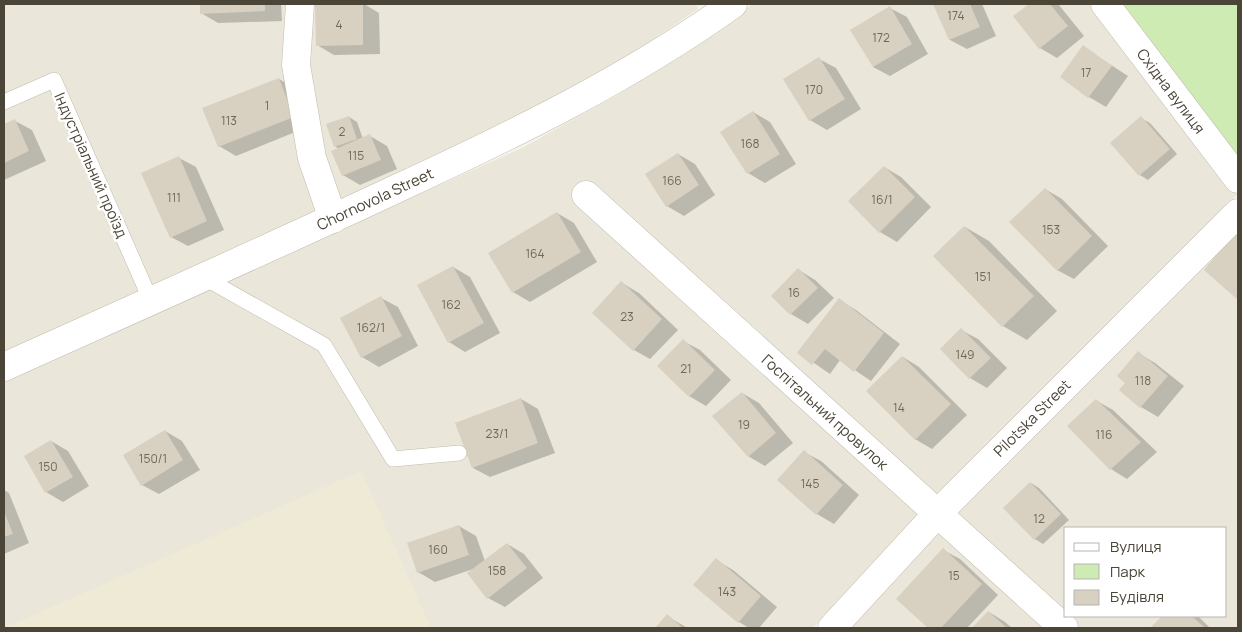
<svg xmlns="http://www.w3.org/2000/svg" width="1242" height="632" viewBox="0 0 1242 632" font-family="Manrope,sans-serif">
	<rect width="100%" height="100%" fill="#f6f3eb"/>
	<g fill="#eae6d9" fill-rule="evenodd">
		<polygon points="4,4 696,4 698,9 609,69 512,123 4,354"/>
		<polygon points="753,4 1123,4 1238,159 1238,194 927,504 813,628 4,628 4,381 524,147 622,92"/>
		<path d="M1238,231V628H850L946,523ZM1066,528H1226V616H1066Z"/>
	</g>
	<polygon fill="#efead5" points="361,471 431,628 4,628"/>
	<polygon fill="#cdebb3" points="1123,4 1238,4 1238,159"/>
	<g fill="#0003">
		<polygon points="201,4 281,4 282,21 218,23 201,13"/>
		<polygon points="316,4 364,4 379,13 380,54 334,55 317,45"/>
		<polygon points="934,4 982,4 996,36 967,49 950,40"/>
		<polygon points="1031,4 1059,5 1084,36 1057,58 1040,48 1015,16"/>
		<polygon points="890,8 907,17 928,54 890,76 873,67"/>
		<polygon points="1083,47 1128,76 1106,107 1089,97"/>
		<polygon points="819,59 836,68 861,109 827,130 810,120"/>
		<polygon points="279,79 296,89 310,126 236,156 219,146"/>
		<polygon points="753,112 770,122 796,164 765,183 748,173"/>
		<polygon points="349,117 357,122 363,139 370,136 387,146 397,169 360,185 343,175 339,149 335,146"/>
		<polygon points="1141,118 1150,123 1177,154 1148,180 1140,175"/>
		<polygon points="15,121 32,130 46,161 4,180 4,126"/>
		<polygon points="678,154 695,164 715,195 684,216 667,206"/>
		<polygon points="179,158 196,167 224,230 188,246 171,237"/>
		<polygon points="884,167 901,177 931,207 897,242 880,232"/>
		<polygon points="1045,189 1062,199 1108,246 1074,279 1057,270"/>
		<polygon points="557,213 574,223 597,262 530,302 513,292"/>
		<polygon points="965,227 989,241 1057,311 1027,340 1003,326 935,256"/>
		<polygon points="1235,235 1238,237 1238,298 1206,270"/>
		<polygon points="453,267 470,277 500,333 465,352 449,342"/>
		<polygon points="799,270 815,280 834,298 808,324 791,314 772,296"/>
		<polygon points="622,283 639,293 678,330 650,359 634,350"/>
		<polygon points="381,298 398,307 418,346 379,367 362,357"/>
		<polygon points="839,300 856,310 900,344 871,381 840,360 830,374 798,352"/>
		<polygon points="961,330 978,339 1007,368 987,388 970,378"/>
		<polygon points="683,341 700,350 731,380 706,406 689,396"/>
		<polygon points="1138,353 1155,363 1184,386 1158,417 1141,407 1120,390 1127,383"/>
		<polygon points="903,357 919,367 967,415 932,449 915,439"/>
		<polygon points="742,393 759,403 793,443 765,466 748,456"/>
		<polygon points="521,399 538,409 555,453 490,477 473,468"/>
		<polygon points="1097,401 1113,410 1157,452 1127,479 1111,469"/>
		<polygon points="165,431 182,441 200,470 159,494 142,485"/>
		<polygon points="51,441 68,451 89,486 63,502 46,492"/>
		<polygon points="804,452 821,461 859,495 834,524 817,514 779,480"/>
		<polygon points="1031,483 1039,488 1069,520 1043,544 1035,539"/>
		<polygon points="4,490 9,493 29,543 4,554"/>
		<polygon points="459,526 476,536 485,561 507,544 524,554 543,578 505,607 488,598 476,568 435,582 418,572"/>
		<polygon points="943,550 960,559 998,595 967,628 930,628 898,599"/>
		<polygon points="716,560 733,570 777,607 759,628 749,628 739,622 695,585"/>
		<polygon points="989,612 1005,622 1012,628 974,628"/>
		<polygon points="667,616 684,626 687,628 656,628"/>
		<polygon points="1164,616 1198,616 1210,628 1152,628"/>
	</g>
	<g fill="#d8d0c0">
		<polygon points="200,4 265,4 265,11 200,14"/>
		<polygon points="315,4 363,4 363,45 316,46"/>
		<polygon points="933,4 970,4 980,27 949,40"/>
		<polygon points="1029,4 1050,4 1068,26 1039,49 1013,16"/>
		<polygon points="890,6 912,44 873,67 850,30"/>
		<polygon points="1083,45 1112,66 1088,98 1060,77"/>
		<polygon points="819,57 845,99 809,121 783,79"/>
		<polygon points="279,78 294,117 218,147 202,108"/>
		<polygon points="753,111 780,154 747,174 720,132"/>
		<polygon points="349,116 357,139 334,147 326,124"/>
		<polygon points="1141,116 1170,149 1139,176 1110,143"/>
		<polygon points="15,119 29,151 4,163 4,124"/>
		<polygon points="370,134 381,160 342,176 331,151"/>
		<polygon points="678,153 699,185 666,207 645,174"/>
		<polygon points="179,156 207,221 170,238 141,173"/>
		<polygon points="884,166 915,197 879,233 848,201"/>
		<polygon points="1045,188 1092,236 1057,271 1009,222"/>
		<polygon points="557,212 581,252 512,293 488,253"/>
		<polygon points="964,226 1034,296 1002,327 933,256"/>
		<polygon points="1235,233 1238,236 1238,300 1204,270"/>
		<polygon points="453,266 484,323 448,343 417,285"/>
		<polygon points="798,268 818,288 790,315 771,296"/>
		<polygon points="621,281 662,319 633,351 592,313"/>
		<polygon points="381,296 402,336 361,358 340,318"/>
		<polygon points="839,298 884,333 854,372 825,349 812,365 797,353"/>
		<polygon points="961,328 991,358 969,379 940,349"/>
		<polygon points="683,339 715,370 689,397 657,366"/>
		<polygon points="1138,351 1168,376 1140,408 1119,390 1125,383 1117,376"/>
		<polygon points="902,356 951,404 915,440 866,391"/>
		<polygon points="742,392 776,433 748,457 712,416"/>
		<polygon points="521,398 538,443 472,468 455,423"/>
		<polygon points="1096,399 1141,442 1110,470 1067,426"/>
		<polygon points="165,430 183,460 141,486 123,455"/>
		<polygon points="51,440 73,477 45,493 24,456"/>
		<polygon points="804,450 843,485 816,515 777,480"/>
		<polygon points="1030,482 1061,514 1034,540 1003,508"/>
		<polygon points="4,511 13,534 4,537"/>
		<polygon points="459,525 469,555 417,573 407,543"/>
		<polygon points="507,543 527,568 487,599 467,573"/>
		<polygon points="943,548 982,584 941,628 928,628 896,599"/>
		<polygon points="716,558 761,596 738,623 693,585"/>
		<polygon points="988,611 1007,628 972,628"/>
		<polygon points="667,614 683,628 655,628"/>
		<polygon points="1162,616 1192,616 1205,628 1150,628"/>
	</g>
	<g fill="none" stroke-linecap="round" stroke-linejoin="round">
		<g stroke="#c2bcad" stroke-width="16">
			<g id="service">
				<polyline points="4,102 54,80 151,301"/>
				<polyline points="203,277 324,345 393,459 459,453"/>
			</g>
		</g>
		<g stroke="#c2bcad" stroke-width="29">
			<g id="minor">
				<polyline points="300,4 296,65 312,158 333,219"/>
				<polyline points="1105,4 1238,179"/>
				<polyline points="586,195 1064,628"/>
			</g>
		</g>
		<g stroke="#c2bcad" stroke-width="29">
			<g id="tertiary">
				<path d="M4,367C135,308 266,250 396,189C513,135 628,79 733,4"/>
				<polyline points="832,628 937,514 1238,213"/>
			</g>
		</g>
		<use href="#service" stroke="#fff" stroke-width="15"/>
		<use href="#minor" stroke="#fff" stroke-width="28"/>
		<use href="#tertiary" stroke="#fff" stroke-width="28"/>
	</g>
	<g text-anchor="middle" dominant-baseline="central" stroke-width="5" stroke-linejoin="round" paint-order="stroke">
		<g font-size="12" fill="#6e685a">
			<text x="956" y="15">174</text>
			<text x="339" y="24">4</text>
			<text x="881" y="37">172</text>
			<text x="1086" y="72">17</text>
			<text x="814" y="89">170</text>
			<text x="267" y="105">1</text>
			<text x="229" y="120">113</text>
			<text x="342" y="131">2</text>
			<text x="750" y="143">168</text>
			<text x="356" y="155">115</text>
			<text x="672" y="180">166</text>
			<text x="174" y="197">111</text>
			<text x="882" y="199">16/1</text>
			<text x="1051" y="229">153</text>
			<text x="535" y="253">164</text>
			<text x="983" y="276">151</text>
			<text x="794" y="292">16</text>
			<text x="451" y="304">162</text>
			<text x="627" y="316">23</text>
			<text x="371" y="327">162/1</text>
			<text x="965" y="354">149</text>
			<text x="686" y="368">21</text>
			<text x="1143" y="380">118</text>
			<text x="899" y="407">14</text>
			<text x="744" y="424">19</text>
			<text x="497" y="433">23/1</text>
			<text x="1104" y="434">116</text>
			<text x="153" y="458">150/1</text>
			<text x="48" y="466">150</text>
			<text x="810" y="483">145</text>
			<text x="1039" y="518">12</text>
			<text x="438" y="549">160</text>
			<text x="497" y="570">158</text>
			<text x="954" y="575">15</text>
			<text x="727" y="591">143</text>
		</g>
		<g font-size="15" fill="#4b4538" stroke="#fff">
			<text transform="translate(1171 91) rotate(53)">Східна вулиця</text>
			<text transform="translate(91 165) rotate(66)">Індустріальний проїзд</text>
			<text transform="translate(375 199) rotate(-25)">Chornovola Street</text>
			<text transform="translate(825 412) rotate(42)">Госпітальний провулок</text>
			<text transform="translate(1032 418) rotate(-45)">Pilotska Street</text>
		</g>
	</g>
	<rect width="1242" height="632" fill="none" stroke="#4b4538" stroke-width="10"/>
	<rect x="1064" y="527" width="162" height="90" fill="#ffffff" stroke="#b7b5af"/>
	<rect x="1074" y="543" width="25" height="8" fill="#ffffff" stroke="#b7b5af"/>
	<text x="1110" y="552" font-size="15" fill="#4b4538">Вулиця</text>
	<rect x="1074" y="564" width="25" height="15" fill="#cdebb3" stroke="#b7b5af"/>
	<text x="1110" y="577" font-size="15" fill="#4b4538">Парк</text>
	<rect x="1074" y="590" width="25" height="15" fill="#d8d0c0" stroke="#b7b5af"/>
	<text x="1110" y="602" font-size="15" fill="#4b4538">Будівля</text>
</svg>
